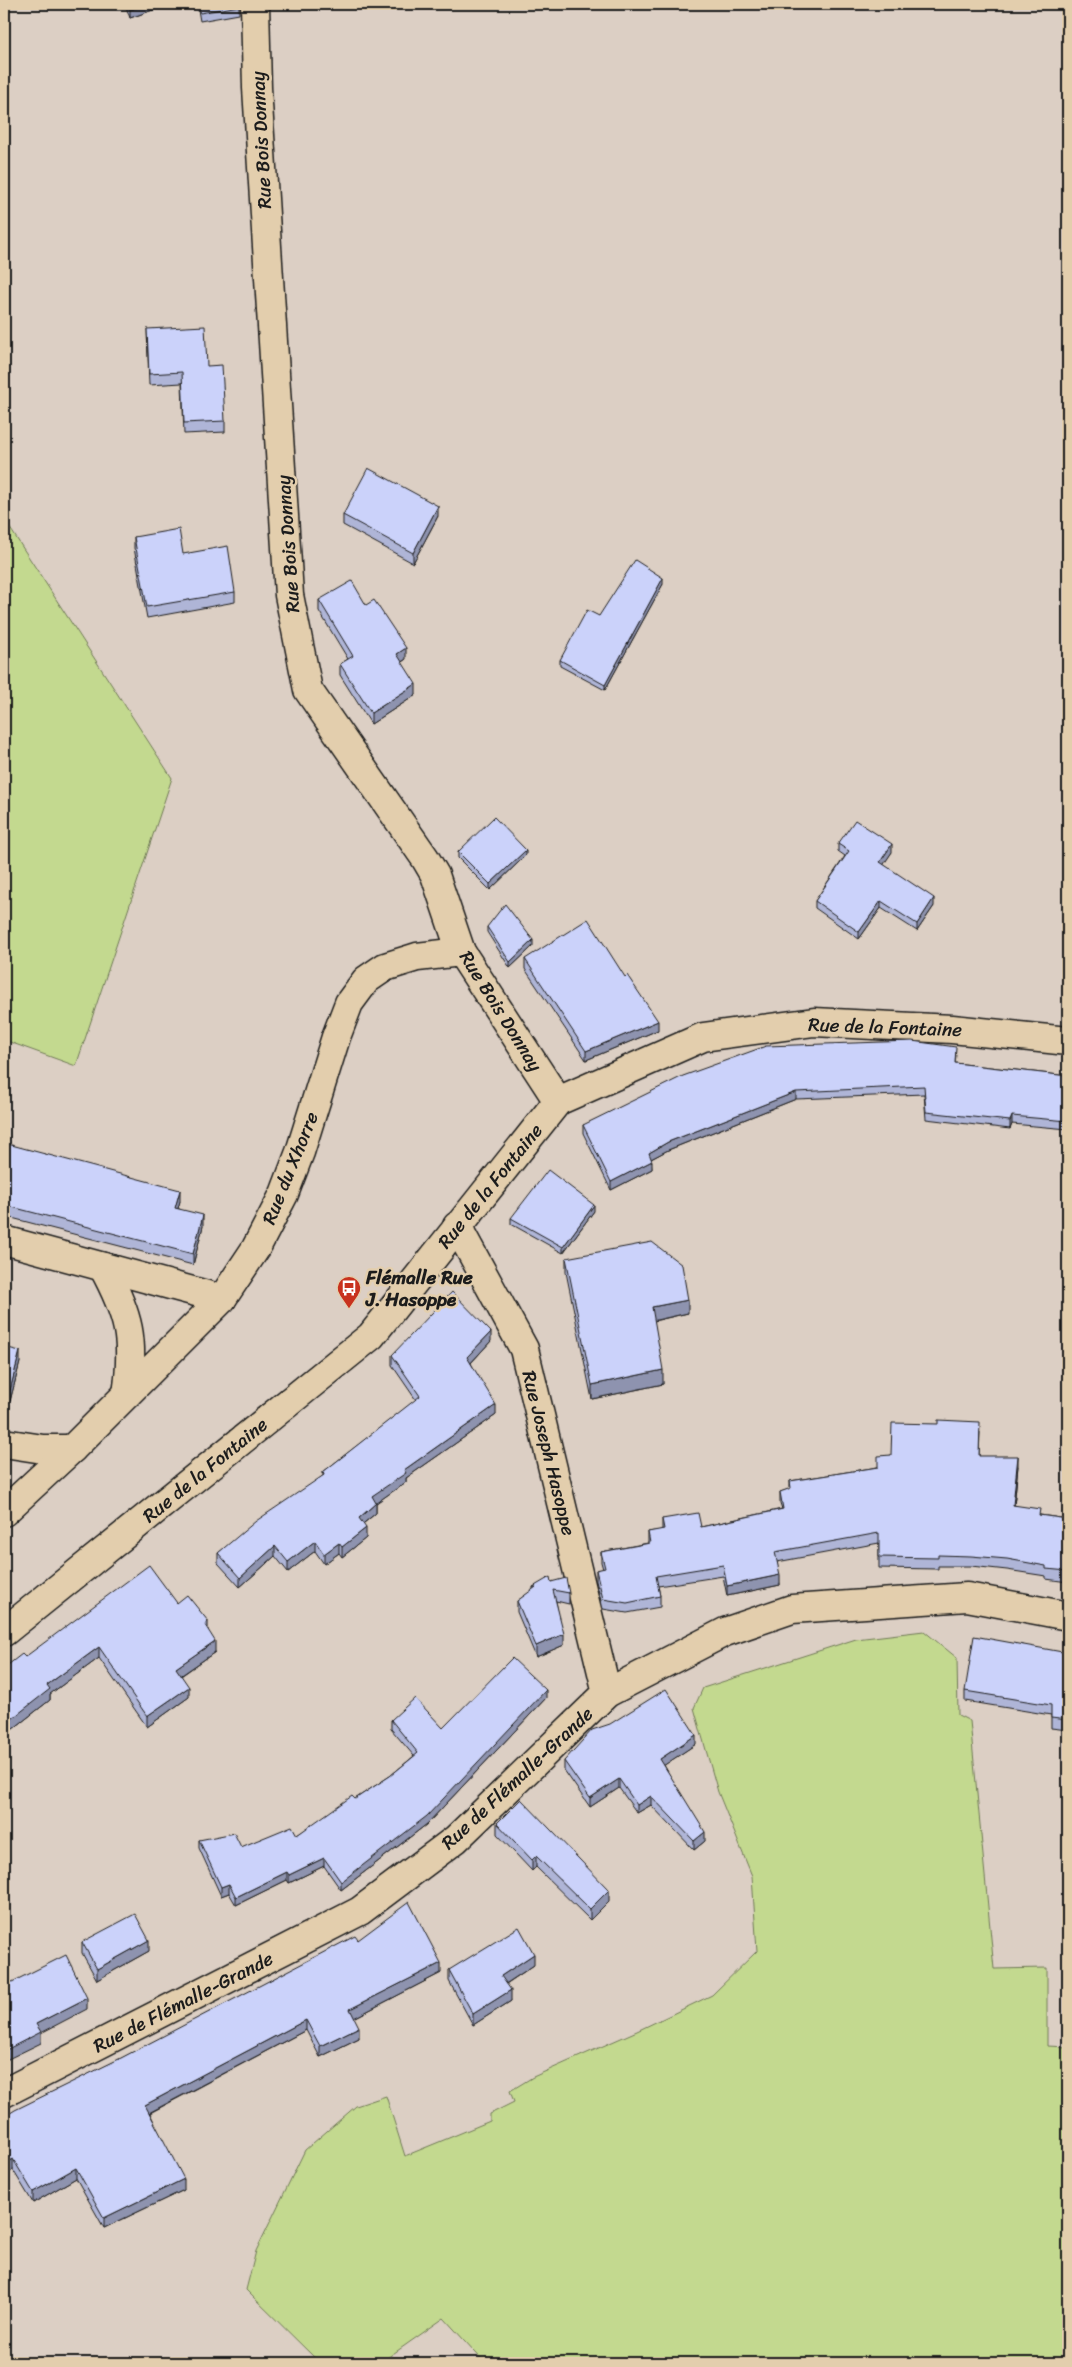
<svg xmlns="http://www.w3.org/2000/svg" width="1072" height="2367" viewBox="0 0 1072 2367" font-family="Sriracha,sans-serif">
	<rect width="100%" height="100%" fill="#dccfc4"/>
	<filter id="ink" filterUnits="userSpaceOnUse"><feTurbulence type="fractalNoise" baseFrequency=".02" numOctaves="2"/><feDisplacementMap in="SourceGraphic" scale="10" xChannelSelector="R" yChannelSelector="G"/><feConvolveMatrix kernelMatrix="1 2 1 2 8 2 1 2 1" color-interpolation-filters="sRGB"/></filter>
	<g filter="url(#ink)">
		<g fill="#c3d98f" stroke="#707a56">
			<polygon points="4,519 172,778 76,1066 4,1040"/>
			<polygon points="924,1631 957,1658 958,1715 970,1721 994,1969 1047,1968 1047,2046 1068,2047 1068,2363 485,2363 444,2318 380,2363 320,2363 246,2290 256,2251 305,2150 356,2106 386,2096 405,2156 490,2121 490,2114 514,2102 510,2091 533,2077 637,2031 712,1995 757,1951 752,1876 718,1792 694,1708 703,1688 856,1639"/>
		</g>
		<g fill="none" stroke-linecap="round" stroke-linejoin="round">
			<g stroke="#1c1c1c" stroke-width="31">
				<g id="street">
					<polyline points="255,4 257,88 289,595 308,690 425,858 435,875 461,952 558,1101"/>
					<polyline points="457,1226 524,1349 607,1693"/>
					<polyline points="4,1240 222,1299"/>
					<path d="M103,1267C129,1315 135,1340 127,1394"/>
					<polyline points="4,1443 43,1449 72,1449"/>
					<polyline points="4,1512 72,1449 222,1299 256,1248 284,1194 300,1152 336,1037 349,1003 366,980 385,967 417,957 461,952"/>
				</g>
			</g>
			<g stroke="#1c1c1c" stroke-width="31">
				<g id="secondary">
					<polyline points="4,1632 371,1336 558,1101 703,1037 814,1022 952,1029 1068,1041"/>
					<polyline points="4,2093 360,1911 456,1839 607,1693 725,1632 792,1609 967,1597 1068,1616"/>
				</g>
			</g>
			<use href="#street" stroke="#e3cead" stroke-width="28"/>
			<use href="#secondary" stroke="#e3cead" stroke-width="28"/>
		</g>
		<g fill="#afb5d7" stroke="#1c1c1c">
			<polygon points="125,4 170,4 130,18"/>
			<polygon points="197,4 239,4 239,14 200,21"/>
			<polygon points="147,329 207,366 225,421 225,432 184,434 182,383 149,385"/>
			<polygon points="343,515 438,516 413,563 343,525"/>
			<polygon points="134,537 183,554 235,592 235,602 147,618 134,548"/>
			<polygon points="663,584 605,690 560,666 560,660 599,616"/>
			<polygon points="319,600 366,605 406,659 402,662 416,695 371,724 340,675 340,664 348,659 319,611"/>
			<polygon points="838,844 892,852 883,864 934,906 917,931 881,908 859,939 815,908 815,901 845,856 838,851"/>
			<polygon points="458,852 526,855 490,890 458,858"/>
			<polygon points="487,927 533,946 510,968 487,932"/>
			<polygon points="525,959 658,1030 586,1060 525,969"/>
			<polygon points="956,1055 955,1063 1068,1076 1068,1129 1012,1124 1010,1129 926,1119 924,1094 796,1099 668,1150 651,1159 652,1169 611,1190 583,1133 583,1125"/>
			<polygon points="4,1143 180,1201 178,1208 203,1226 193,1265 4,1216"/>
			<polygon points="594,1211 563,1253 511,1224 511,1218"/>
			<polygon points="566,1258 688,1313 654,1321 663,1384 592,1399 566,1272"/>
			<polygon points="491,1341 471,1363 496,1415 406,1478 406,1482 376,1503 376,1513 363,1524 366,1538 342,1557 339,1553 324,1564 315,1551 288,1572 275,1556 240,1587 218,1563 218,1553 323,1476 323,1472 416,1400 392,1365 392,1355"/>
			<polygon points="4,1347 20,1362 10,1401 4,1399"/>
			<polygon points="980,1432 979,1456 1018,1466 1014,1505 1040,1515 1068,1519 1068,1582 1046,1579 1046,1576 1007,1570 971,1566 938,1566 938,1569 879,1568 879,1543 777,1562 780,1585 727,1596 723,1576 658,1586 660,1596 660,1607 627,1613 603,1609 596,1581 596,1570 603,1569 601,1562 601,1552 648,1543 648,1532 662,1530 662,1519 701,1527 782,1509 780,1503 780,1492 790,1489 790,1481 878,1467 891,1455"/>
			<polygon points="551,1582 569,1593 569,1604 556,1601 564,1645 536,1657 517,1612 517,1601 533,1590 533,1587"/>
			<polygon points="177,1603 208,1631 215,1652 181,1676 189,1697 147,1727 99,1658 50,1694 50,1700 4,1736 4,1668 25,1657"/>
			<polygon points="1068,1653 1068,1730 1051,1728 1051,1715 965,1701 965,1691"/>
			<polygon points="546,1698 427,1824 341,1890 324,1866 289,1883 287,1880 236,1905 229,1893 221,1896 199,1848 199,1840 241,1847 297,1835 355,1799 390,1776 414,1756 391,1729 391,1720 443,1728"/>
			<polygon points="696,1744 664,1765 705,1841 694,1850 651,1805 637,1813 619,1788 590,1807 564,1770 564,1761"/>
			<polygon points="497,1823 609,1901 590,1920 536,1867 532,1871 497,1834"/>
			<polygon points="358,1940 441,1973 354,2018 359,2038 320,2057 306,2030 150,2113 184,2190 104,2228 76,2178 33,2203 13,2170 4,2117"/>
			<polygon points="82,1942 149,1951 97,1980 82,1953"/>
			<polygon points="534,1965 506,1984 511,2001 473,2025 449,1981 449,1970"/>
		</g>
		<g fill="#8e93af" stroke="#1c1c1c">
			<polygon points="148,4 170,4 130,18 130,10"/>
			<polygon points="438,506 438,516 413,563 413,553"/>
			<polygon points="663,578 663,584 605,690 605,685"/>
			<polygon points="406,648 406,659 397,665 397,654"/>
			<polygon points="416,684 416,695 371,724 371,713"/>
			<polygon points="892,844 892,852 880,870 880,862"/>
			<polygon points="526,850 526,855 490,890 490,884"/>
			<polygon points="934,898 934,906 917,931 917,924"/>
			<polygon points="881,901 881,908 859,939 859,932"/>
			<polygon points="533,940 533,946 510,968 510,962"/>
			<polygon points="658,1021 658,1030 586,1060 586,1051"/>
			<polygon points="796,1092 796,1099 668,1150 649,1160 649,1153 668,1142"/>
			<polygon points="1012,1116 1012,1124 1010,1129 1010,1121"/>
			<polygon points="652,1161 652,1169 611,1190 611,1182"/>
			<polygon points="180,1190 180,1201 175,1219 175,1208"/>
			<polygon points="594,1205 594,1211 563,1253 563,1247"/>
			<polygon points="203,1215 203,1226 193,1265 193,1254"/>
			<polygon points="688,1300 688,1313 652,1321 652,1307"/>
			<polygon points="491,1332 491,1341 467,1367 467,1357"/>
			<polygon points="20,1351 20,1362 10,1401 10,1390"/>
			<polygon points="663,1370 663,1384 592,1399 592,1385"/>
			<polygon points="496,1405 496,1415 406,1478 406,1482 372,1506 372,1496 404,1470"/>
			<polygon points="1018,1456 1018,1466 1013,1516 1013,1505"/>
			<polygon points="376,1503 376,1513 359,1527 359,1518"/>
			<polygon points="366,1528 366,1538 342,1557 342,1547"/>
			<polygon points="315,1541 315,1551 288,1572 288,1562"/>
			<polygon points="339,1543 339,1553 324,1564 324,1554"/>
			<polygon points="275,1546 275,1556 240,1587 240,1578"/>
			<polygon points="780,1575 780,1585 727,1596 727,1586"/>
			<polygon points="208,1621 208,1632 205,1625"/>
			<polygon points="564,1634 564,1645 536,1657 536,1646"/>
			<polygon points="215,1641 215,1652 176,1679 176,1668"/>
			<polygon points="99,1647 99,1658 50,1694 50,1700 4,1736 4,1725 47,1685"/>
			<polygon points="189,1687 189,1697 147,1727 147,1716"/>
			<polygon points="546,1690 546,1698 427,1824 341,1890 341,1882"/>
			<polygon points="696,1735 696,1744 660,1768 660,1759"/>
			<polygon points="619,1779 619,1788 590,1807 590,1798"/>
			<polygon points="651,1796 651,1805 637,1813 637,1805"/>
			<polygon points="705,1832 705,1841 694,1850 694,1841"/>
			<polygon points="536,1856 536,1867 532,1871 532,1860"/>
			<polygon points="324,1858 324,1866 289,1883 289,1875"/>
			<polygon points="287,1872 287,1880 236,1905 236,1897"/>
			<polygon points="229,1884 229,1893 221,1896 221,1887"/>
			<polygon points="609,1890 609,1901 590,1920 590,1909"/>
			<polygon points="149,1940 149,1951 97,1980 97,1969"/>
			<polygon points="534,1954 534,1965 501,1987 501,1976"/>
			<polygon points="441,1963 441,1973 350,2020 350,2009"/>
			<polygon points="511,1990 511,2001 473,2025 473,2014"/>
			<polygon points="87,1998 87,2009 41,2033 41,2043 4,2061 4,2051 36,2024"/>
			<polygon points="306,2020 306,2030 145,2115 145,2105"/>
			<polygon points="359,2027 359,2038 320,2057 320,2046"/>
			<polygon points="13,2159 13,2170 4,2176 4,2165"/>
			<polygon points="76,2168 76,2178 33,2203 33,2192"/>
			<polygon points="184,2179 184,2190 104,2228 104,2218"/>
		</g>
		<g fill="#cbd2fa" stroke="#1c1c1c">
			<polygon points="128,4 148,4 130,10"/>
			<polygon points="198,4 239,4 239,6 200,13"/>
			<polygon points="205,326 207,366 222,365 225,421 184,423 182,372 149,374 147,329"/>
			<polygon points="368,468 438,506 413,553 343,515"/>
			<polygon points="179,529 183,554 228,546 235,592 147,607 134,537"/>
			<polygon points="635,560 663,578 605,685 560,660 587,610 599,616"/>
			<polygon points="352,581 366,605 374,600 406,648 397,654 416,684 371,713 340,664 353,656 319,600"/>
			<polygon points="494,817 526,850 490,884 458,852"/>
			<polygon points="855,820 892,844 880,862 934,898 917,924 881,901 859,932 815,901 849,851 838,844"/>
			<polygon points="505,904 533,940 510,962 487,927"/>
			<polygon points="588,919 625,977 627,975 658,1021 586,1051 525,959"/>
			<polygon points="912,1041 956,1047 955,1063 1068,1076 1068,1121 1012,1116 1010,1121 926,1112 924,1086 796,1092 668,1142 649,1153 652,1161 611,1182 583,1125 683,1076 766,1046"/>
			<polygon points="4,1143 180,1190 175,1208 203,1215 193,1254 4,1205"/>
			<polygon points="548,1170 594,1205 563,1247 511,1218"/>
			<polygon points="652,1242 682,1265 688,1300 652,1307 663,1370 592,1385 566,1258"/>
			<polygon points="452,1292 491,1332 467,1357 496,1405 404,1470 406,1473 372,1496 376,1503 359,1518 366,1528 342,1547 339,1543 324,1554 315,1541 288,1562 275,1546 240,1578 218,1553 256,1521 324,1475 323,1472 420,1396 392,1355"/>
			<polygon points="4,1347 20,1351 10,1390 4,1389"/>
			<polygon points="938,1420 980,1422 979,1456 1018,1456 1013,1505 1040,1509 1039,1515 1068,1519 1068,1571 1046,1569 1046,1566 1007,1559 971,1556 938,1555 938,1558 879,1557 879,1533 775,1552 780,1575 727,1586 723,1565 656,1576 660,1596 627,1603 603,1599 596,1570 605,1568 601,1552 650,1543 648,1532 664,1529 662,1519 698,1513 701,1527 783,1509 780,1492 791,1488 790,1481 878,1467 878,1456 891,1455 892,1423 938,1424"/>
			<polygon points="149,1565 177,1603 187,1595 208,1621 205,1625 215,1641 176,1668 189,1687 147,1716 99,1647 47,1685 50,1689 4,1725 4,1668 22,1654 25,1657"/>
			<polygon points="550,1577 551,1582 566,1578 569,1593 553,1590 564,1634 536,1646 517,1601 536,1587 533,1587"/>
			<polygon points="974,1636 1068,1653 1068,1720 1051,1718 1051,1705 965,1691"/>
			<polygon points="512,1658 546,1690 427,1816 341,1882 324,1858 289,1875 287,1872 236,1897 229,1884 221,1887 199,1840 234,1833 241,1847 292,1826 297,1835 352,1796 355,1799 390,1776 418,1753 391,1720 415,1698 443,1728"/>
			<polygon points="666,1689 696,1735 660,1759 705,1832 694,1841 651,1796 637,1805 619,1779 590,1798 564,1761 592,1730 610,1724"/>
			<polygon points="521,1799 609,1890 590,1909 536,1856 532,1860 497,1823"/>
			<polygon points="409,1902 441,1963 350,2009 359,2027 320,2046 306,2020 145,2105 184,2179 104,2218 76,2168 33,2192 13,2159 4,2165 4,2117 15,2110 121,2058 355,1936 358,1940"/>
			<polygon points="135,1914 149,1940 97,1969 82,1942"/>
			<polygon points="519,1927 534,1954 501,1976 511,1990 473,2014 449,1970"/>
			<polygon points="66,1955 87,1998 36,2024 41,2032 4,2051 4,1986"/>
		</g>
	</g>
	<defs>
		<g id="bus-pin" transform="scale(1.25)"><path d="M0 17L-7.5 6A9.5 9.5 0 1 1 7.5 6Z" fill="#c8321e" stroke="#e3cead"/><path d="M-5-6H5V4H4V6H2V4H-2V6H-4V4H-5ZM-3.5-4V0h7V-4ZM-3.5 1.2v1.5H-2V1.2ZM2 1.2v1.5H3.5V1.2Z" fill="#fff"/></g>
	</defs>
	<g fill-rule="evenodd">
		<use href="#bus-pin" x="349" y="1288"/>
	</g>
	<g text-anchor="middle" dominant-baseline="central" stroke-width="5" stroke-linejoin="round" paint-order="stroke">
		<g font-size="19" fill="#1c1c1c" stroke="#e3cead">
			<text transform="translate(261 140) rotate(-93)">Rue Bois Donnay</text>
			<text transform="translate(288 544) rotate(-94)">Rue Bois Donnay</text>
			<text transform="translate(501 1011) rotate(58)">Rue Bois Donnay</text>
			<text transform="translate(885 1027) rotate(2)">Rue de la Fontaine</text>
			<text transform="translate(290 1168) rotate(-68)">Rue du Xhorre</text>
			<text transform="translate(490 1186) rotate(-51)">Rue de la Fontaine</text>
			<text transform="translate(549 1453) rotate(76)">Rue Joseph Hasoppe</text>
			<text transform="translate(205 1470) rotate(-39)">Rue de la Fontaine</text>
			<text transform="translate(517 1778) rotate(-43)">Rue de Flémalle-Grande</text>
			<text transform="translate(183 2002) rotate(-27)">Rue de Flémalle-Grande</text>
		</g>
		<g font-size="19" font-weight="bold" fill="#1c1c1c" stroke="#e3cead" text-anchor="start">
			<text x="366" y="1277">Flémalle Rue<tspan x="366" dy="22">J. Hasoppe</tspan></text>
		</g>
	</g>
	<rect width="1072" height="2367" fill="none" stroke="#e3cead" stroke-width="20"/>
	<rect x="10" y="10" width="1052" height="2347" fill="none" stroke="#1c1c1c" stroke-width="2" filter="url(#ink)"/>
</svg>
